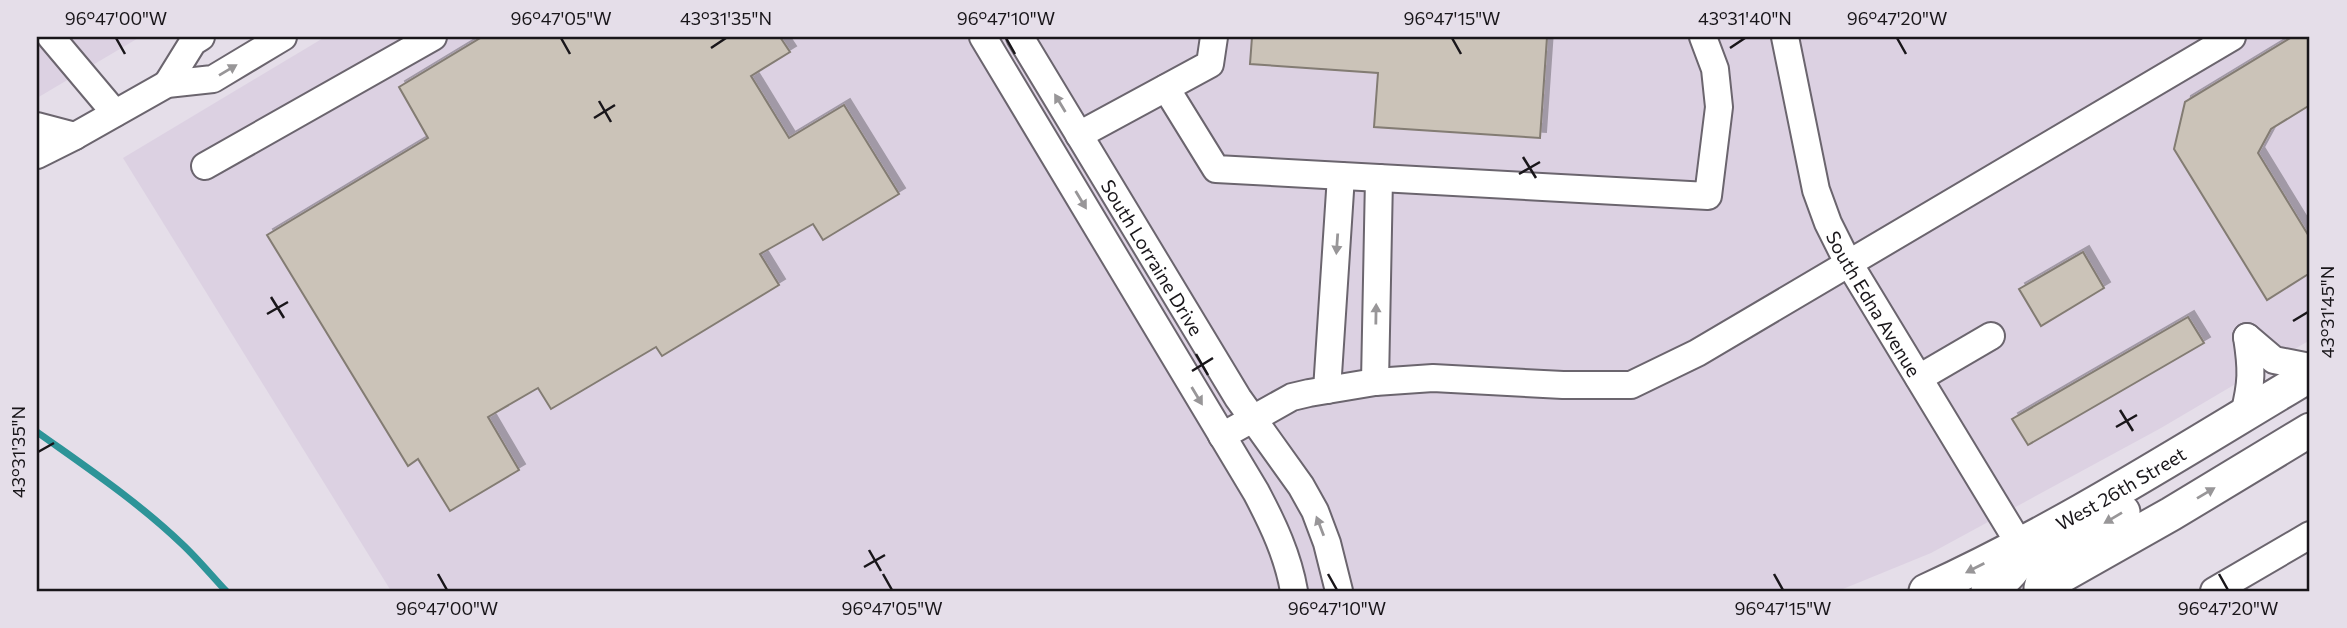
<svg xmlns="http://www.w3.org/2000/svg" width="2347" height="628" viewBox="0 0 2347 628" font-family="Commissioner,sans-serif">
	<defs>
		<filter id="shadow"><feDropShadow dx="6" dy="-6" stdDeviation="0" flood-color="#0004"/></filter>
	</defs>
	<rect width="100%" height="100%" fill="#e5dee9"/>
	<g fill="#dcd1e2">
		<polygon points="37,37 140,37 37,98"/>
		<polygon points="325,37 2310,37 2310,340 2161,428 1931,553 1838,591 391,591 123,158"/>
	</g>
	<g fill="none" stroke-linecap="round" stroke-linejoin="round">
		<path stroke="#2d9498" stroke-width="7" d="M37,432C86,467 137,501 182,544C197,558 211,575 226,591"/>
	</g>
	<g fill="#cbc3b8" stroke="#837c73" stroke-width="2" filter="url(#shadow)">
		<polygon points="482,37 780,37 790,52 751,76 789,138 844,105 899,194 823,240 813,224 760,254 779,285 662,356 656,347 551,409 538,388 488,417 519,470 450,511 418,459 408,466 267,235 428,138 399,87"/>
		<polygon points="1252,37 1547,37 1540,138 1374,127 1378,73 1250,64"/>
		<polygon points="2292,37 2310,37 2310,105 2271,129 2258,153 2310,238 2310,273 2267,300 2174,149 2185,102"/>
		<polygon points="2083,252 2104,288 2041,326 2019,289"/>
		<polygon points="2188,317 2204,343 2028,445 2012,419"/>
	</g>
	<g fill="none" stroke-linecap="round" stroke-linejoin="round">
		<g stroke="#6b656e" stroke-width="30">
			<g id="minor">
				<polyline points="51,37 115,113"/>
				<path d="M983,37L1256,492C1273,524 1288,556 1294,591"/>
				<path id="s1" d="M1020,37L1238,398L1301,486L1315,511L1327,543L1339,591"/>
				<path id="s2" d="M1785,37L1816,190L1828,223L1844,255L2020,545"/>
				<polyline points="167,84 193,42 201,37"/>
				<polyline points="1166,88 1216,169 1708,196 1719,107 1715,69 1703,37"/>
				<polyline points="37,126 75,136"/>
				<polyline points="1079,135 1210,64 1214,37"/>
				<polyline points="37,155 75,136 167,84 213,79 283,37"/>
				<polyline points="205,166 433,37"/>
				<polyline points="2247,337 2274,360 2310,367"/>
				<polyline points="1919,378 1991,336"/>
				<polyline points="1375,382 1379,178"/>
				<polyline points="1327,390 1341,176"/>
				<path d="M2244,414C2252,383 2252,369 2247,337"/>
				<polyline points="1222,436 1292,397 1309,393 1375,382 1433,378 1563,385 1631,385 1697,353 2232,37"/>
				<polyline points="2214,591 2310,535"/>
			</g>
		</g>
		<g stroke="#6b656e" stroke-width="37">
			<g id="major">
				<polyline points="2042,587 2171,514 2310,430"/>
				<polyline points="2041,588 2046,569 2055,554 2123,512"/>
				<path id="s3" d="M1926,591C2060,530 2184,450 2310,375"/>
				<path d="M1988,591C2004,580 2022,567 2020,545"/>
			</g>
		</g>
		<use href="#minor" stroke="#fff" stroke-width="26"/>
		<use href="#major" stroke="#fff" stroke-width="33"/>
	</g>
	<defs><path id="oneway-solid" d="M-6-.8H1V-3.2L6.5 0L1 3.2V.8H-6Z" transform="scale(1.75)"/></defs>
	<g fill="#989698">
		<use href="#oneway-solid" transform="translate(228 70) rotate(-31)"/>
		<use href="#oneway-solid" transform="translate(1060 103) rotate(-121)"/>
		<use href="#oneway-solid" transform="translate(1081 200) rotate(59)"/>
		<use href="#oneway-solid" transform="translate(1337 244) rotate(94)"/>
		<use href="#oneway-solid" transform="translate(1376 314) rotate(-89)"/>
		<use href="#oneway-solid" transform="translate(1197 396) rotate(59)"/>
		<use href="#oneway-solid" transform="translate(2206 493) rotate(-31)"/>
		<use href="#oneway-solid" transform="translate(2113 518) rotate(149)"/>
		<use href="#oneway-solid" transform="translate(1320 526) rotate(-111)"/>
		<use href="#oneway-solid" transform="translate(1975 568) rotate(153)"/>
	</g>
	<path fill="none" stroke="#19161a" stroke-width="2.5" d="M116,38L125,54M561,38L570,54M1006,38L1015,54M1452,38L1461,54M1897,38L1906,54M711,48L726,38M1730,48L1745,38M599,101L611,122M594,118L615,105M1523,157L1536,178M1519,174L1540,162M271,297L284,318M267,314L288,302M2293,321L2308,312M1196,354L1208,375M1192,371L1213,358M2120,410L2133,431M2116,427L2137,415M38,452L54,443M869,550L881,571M864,567L885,555M438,574L447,590M883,574L892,590M1328,574L1337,590M1774,574L1783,590M2219,574L2228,590"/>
	<g text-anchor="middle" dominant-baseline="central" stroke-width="7" stroke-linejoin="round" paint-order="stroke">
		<g font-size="19" fill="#19161a" stroke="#e5dee9">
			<text stroke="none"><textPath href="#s1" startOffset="257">South Lorraine Drive</textPath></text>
			<text stroke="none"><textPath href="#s2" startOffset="284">South Edna Avenue</textPath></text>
			<text stroke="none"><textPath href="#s3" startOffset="220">West 26th Street</textPath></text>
		</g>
	</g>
	<rect width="2347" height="628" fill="none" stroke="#e5dee9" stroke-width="77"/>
	<rect x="38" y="38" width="2270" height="552" fill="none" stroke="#19161a" stroke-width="2.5"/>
	<g font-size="18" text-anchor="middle" fill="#19161a">
		<text x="116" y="25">96°47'00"W</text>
		<text x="561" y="25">96°47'05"W</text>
		<text x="726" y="25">43°31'35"N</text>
		<text x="1006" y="25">96°47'10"W</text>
		<text x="1452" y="25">96°47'15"W</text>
		<text x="1745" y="25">43°31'40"N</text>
		<text x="1897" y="25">96°47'20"W</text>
		<text transform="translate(2328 312) rotate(-90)" y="6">43°31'45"N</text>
		<text transform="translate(19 452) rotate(-90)" y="6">43°31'35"N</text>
		<text x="447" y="615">96°47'00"W</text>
		<text x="892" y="615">96°47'05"W</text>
		<text x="1337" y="615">96°47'10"W</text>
		<text x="1783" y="615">96°47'15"W</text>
		<text x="2228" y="615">96°47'20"W</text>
	</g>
</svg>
